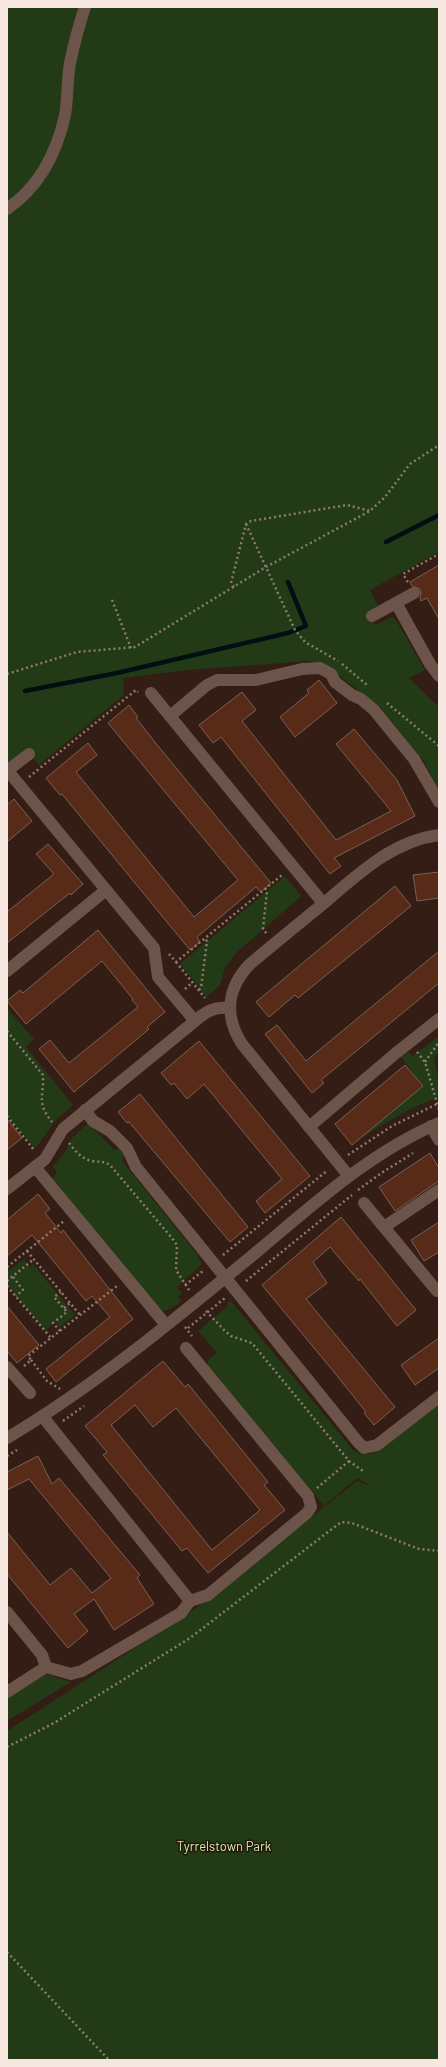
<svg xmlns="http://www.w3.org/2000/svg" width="446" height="2067" viewBox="0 0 446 2067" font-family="Barlow,sans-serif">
	<rect width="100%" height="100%" fill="#331d14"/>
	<g fill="#223a16">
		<polygon points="7,7 439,7 439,552 370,590 378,605 367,612 375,625 392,617 396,620 425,670 409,678 439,707 439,791 425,763 380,707 325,665 310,661 187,670 123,678 124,695 39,765 25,749 7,764"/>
		<polygon points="285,876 301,896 235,954 225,968 220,985 207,997 180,964"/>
		<polygon points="7,1008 34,1039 26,1047 73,1105 56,1120 35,1149 7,1116"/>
		<path d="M439,1036V1052L434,1058L439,1084V1097C412,1107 387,1121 363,1137L362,1135L422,1085L401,1057L409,1052L413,1056Z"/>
		<polygon points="88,1123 114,1150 121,1148 125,1153 122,1161 197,1254 202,1264 177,1287 182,1294 178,1296 181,1302 170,1309 163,1311 156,1307 52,1178 57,1173 53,1166 65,1152 72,1138"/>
		<polygon points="24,1259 30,1267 33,1264 75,1315 60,1327 55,1322 45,1331 7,1284 7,1272"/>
		<polygon points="231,1301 353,1450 360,1454 370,1454 439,1400 439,2060 7,2060 7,1731 193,1610 357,1481 371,1486 357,1478 324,1506 208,1366 208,1360 217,1353 198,1331 228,1306 226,1304"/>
		<polygon points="47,1674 71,1682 7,1721 7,1697"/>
	</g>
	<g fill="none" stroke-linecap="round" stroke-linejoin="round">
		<g stroke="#000f12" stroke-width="4.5">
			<polyline points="386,542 439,515"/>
			<polyline points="25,691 117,673 288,633 306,626 288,582"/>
		</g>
	</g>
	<g fill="#572b17" stroke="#7a6055" fill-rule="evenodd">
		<polygon points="439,565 439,619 427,598 421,601 420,598 421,594 420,589 412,586 410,582"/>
		<polygon points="319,680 337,703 295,737 280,717 309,693 307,690"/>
		<polygon points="242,692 256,710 242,721 336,840 391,811 336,744 354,729 397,780 415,816 334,858 341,866 330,874 221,737 213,743 199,725"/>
		<polygon points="129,705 138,717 136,718 158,746 271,883 261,892 256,887 197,937 200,942 190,950 62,794 60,795 46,778 88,743 97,755 76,772 194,917 238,880 108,723"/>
		<polygon points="14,799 32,821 7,842 7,805"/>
		<polygon points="48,844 83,884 71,895 70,893 7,943 7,912 54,874 36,854"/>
		<polygon points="439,872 439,898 417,901 413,875"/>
		<polygon points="395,886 411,906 298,998 295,995 269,1017 256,1002"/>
		<polygon points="98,930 165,1012 147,1027 149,1029 74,1092 39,1049 50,1040 69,1063 138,1007 132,1000 133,999 102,961 26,1024 7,1001 20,990 23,993"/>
		<polygon points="439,951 439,983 321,1080 324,1083 312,1093 265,1034 277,1025 306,1061"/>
		<polygon points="199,1041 310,1176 265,1213 256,1201 282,1179 204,1084 187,1099 174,1083 171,1085 161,1073"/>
		<polygon points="405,1065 423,1086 352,1145 335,1124"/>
		<polygon points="140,1094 248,1227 230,1242 129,1122 127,1123 118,1112"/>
		<polygon points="7,1119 22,1138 7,1150"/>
		<polygon points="430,1153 439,1168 439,1181 395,1211 379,1187"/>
		<polygon points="38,1194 50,1209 45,1213 61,1233 63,1230 133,1319 56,1382 46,1369 110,1317 92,1296 86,1301 32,1235 7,1256 7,1220"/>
		<polygon points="341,1217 416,1310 397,1326 360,1279 359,1281 330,1247 313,1262 327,1283 306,1299 395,1407 374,1425 364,1413 366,1412 334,1372 262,1285"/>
		<polygon points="439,1222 439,1252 424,1261 411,1240"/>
		<polygon points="7,1306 39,1345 17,1363 7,1351"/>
		<polygon points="439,1338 439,1368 415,1385 401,1365"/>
		<path d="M163,1361L185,1387L188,1384L268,1482L264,1485L285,1510L208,1573L187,1548L182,1551L103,1455L107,1452L85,1426ZM135,1405L153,1427L176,1408L260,1510L212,1550L111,1425Z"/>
		<polygon points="38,1456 52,1484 59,1478 140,1575 137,1578 154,1604 114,1630 94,1599 74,1614 88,1631 68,1648 7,1574 7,1532 50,1585 71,1568 92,1593 111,1578 29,1479 7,1490 7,1472"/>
	</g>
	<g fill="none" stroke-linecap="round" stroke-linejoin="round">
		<g stroke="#8d7a72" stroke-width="2.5" stroke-dasharray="2 3" stroke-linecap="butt">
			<polyline points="246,524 295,630 305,642 338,661"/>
			<polyline points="408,582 403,574 439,554"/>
			<polyline points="234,587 231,583 246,524 251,521 347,505 370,511"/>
			<polyline points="112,600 131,648"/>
			<polyline points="342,664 367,685"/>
			<polyline points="7,674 77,652 135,647 266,567 370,511 385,497 410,464 439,445"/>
			<polyline points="387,703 439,746"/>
			<polyline points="29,777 136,690 138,692"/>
			<polyline points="265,888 267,891 263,929 267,934"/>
			<polyline points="169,954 176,962 282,875"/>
			<polyline points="176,962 205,998"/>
			<polyline points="185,989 193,982"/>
			<polyline points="199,990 201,988 207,941 204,939"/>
			<path d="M7,1031L43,1075C44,1098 36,1102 52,1122"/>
			<polyline points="417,1052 425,1062 439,1110"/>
			<polyline points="425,1062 439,1042"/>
			<polyline points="7,1116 34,1150"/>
			<path d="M69,1143C75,1151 82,1159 92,1161C99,1162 104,1161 110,1165L171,1237L177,1245L176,1270L189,1290"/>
			<polyline points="348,1155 392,1126 439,1103"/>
			<polyline points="358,1190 380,1174 413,1153"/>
			<polyline points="27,1251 80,1315"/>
			<polyline points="223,1255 328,1170"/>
			<polyline points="7,1267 64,1221"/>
			<polyline points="13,1277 23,1290 16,1296"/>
			<polyline points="7,1281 34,1259"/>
			<polyline points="246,1281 352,1195"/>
			<polyline points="185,1285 203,1271"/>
			<polyline points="7,1286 51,1338"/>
			<polyline points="64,1308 70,1303"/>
			<polyline points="206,1311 225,1331 231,1336 252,1343 349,1461 363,1471"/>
			<polyline points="185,1327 192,1336"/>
			<polyline points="188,1328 225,1298"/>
			<polyline points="60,1331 53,1323 67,1312 54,1297 61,1292"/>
			<polyline points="31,1360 47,1381 60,1389"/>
			<polyline points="24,1366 31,1360 28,1356 117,1286"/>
			<polyline points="63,1421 84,1406"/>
			<polyline points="7,1456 17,1450"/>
			<polyline points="317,1488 349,1461"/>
			<polyline points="7,1747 54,1723 190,1638 341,1522 352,1523 419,1549 439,1551"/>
			<polyline points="7,1952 109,2060"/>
		</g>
		<g stroke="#6d544a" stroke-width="12">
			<path d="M7,209C39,187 57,152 65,115C68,98 67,80 70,63C74,44 79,25 85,7"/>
			<polyline points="396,603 430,664 439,676"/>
			<polyline points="372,616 414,593"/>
			<polyline points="151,693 323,903"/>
			<polyline points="170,716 207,685 217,680 256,680 302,669 320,668 331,674 335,682 352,695 361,699 374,710 414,759 439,802"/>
			<polyline points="7,771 29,754"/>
			<polyline points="8,771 154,948 158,977 195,1021"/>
			<polyline points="7,971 106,890"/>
			<polyline points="85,1110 93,1121 110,1131 127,1148 136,1167 358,1442 364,1448 377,1445 439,1397"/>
			<polyline points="431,1126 439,1140"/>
			<polyline points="309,1127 396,1053 439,1019"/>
			<polyline points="35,1167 166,1325"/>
			<path d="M348,1175L242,1044C224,1016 227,988 250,964C274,944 298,924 323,904C357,875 392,841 439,835"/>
			<path d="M7,1189L45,1159L63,1129L195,1021C207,1011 213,1007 229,1008"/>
			<polyline points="364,1203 437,1291"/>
			<polyline points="384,1227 439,1190"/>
			<polyline points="7,1367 30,1393"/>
			<polyline points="43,1417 190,1601"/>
			<path d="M7,1438C96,1385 179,1316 259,1250C315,1203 371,1152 439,1123"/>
			<polyline points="7,1612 42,1655 46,1667"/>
			<polyline points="7,1692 46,1667 71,1674 82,1671 181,1613 190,1601 208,1595 307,1513 311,1507 308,1496 186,1348"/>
		</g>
	</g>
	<g text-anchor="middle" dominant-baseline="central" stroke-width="3" stroke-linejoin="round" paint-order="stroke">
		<g font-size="13" fill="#c3f1ae" stroke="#28140b">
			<text x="224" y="1846">Tyrrelstown Park</text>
		</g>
	</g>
	<rect width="446" height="2067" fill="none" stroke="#f6e7e0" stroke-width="16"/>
</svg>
